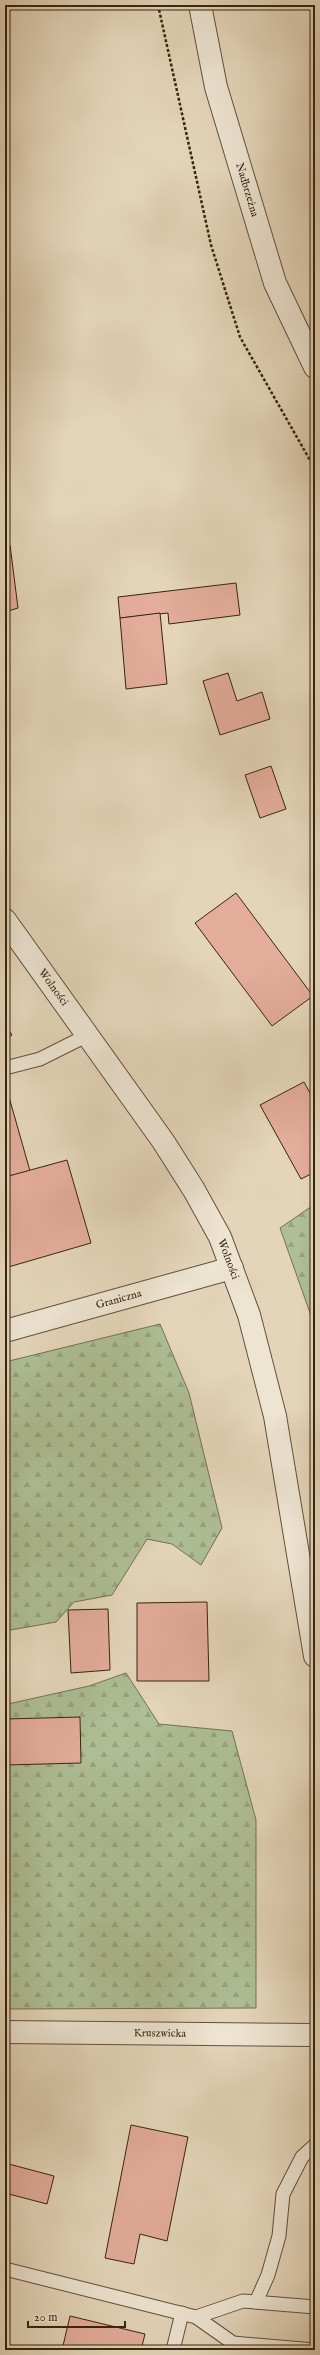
<svg xmlns="http://www.w3.org/2000/svg" width="320" height="2355" viewBox="0 0 320 2355" font-family="'IM FELL English',serif">
	<defs>
		<pattern id="forest-firs" width="22" height="20" patternUnits="userSpaceOnUse"><rect width="22" height="20" fill="#aebe95"/><path d="M5 1l3.5 6h-7zM16 11l3.5 6h-7z" fill="#96a37f"/></pattern>
	</defs>
	<rect width="100%" height="100%" fill="#e4d5ba"/>
	<filter id="stains"><feTurbulence type="fractalNoise" baseFrequency=".005" numOctaves="4"/><feColorMatrix values="0 0 0 0 .2 0 0 0 0 .09 0 0 0 0 .02 0 0 0 .5 -.17"/></filter>
	<radialGradient id="worn" r=".72"><stop offset=".6" stop-color="#630" stop-opacity="0"/><stop offset="1" stop-color="#630" stop-opacity=".3"/></radialGradient>
	<g fill="url(#forest-firs)" stroke="#727252">
		<polygon points="315,1204 315,1327 280,1228"/>
		<polygon points="160,1324 189,1393 222,1528 201,1565 172,1544 147,1539 112,1595 74,1602 56,1622 5,1631 5,1362"/>
		<polygon points="126,1673 159,1724 232,1731 256,1820 256,2008 5,2009 5,1687 8,1704 89,1686"/>
	</g>
	<g fill="#e3ac9b" stroke="#37250f">
		<polygon points="5,545 10,545 18,608 5,612"/>
		<polygon points="236,583 240,615 169,624 168,613 120,618 118,597"/>
		<polygon points="160,613 167,684 126,689 120,618"/>
		<polygon points="228,673 237,701 262,692 270,719 220,735 203,681"/>
		<polygon points="271,766 286,809 260,818 245,775"/>
		<polygon points="236,893 313,996 272,1026 195,923"/>
		<polygon points="5,1024 12,1035 5,1039"/>
		<polygon points="304,1082 315,1102 315,1172 301,1179 260,1105"/>
		<polygon points="9,1097 30,1171 5,1177 5,1098"/>
		<polygon points="67,1160 91,1243 5,1268 5,1177"/>
		<polygon points="207,1602 209,1681 137,1681 137,1603"/>
		<polygon points="108,1609 110,1670 71,1673 68,1610"/>
		<polygon points="80,1717 81,1763 5,1765 5,1719"/>
		<polygon points="131,2125 188,2137 167,2241 140,2234 134,2264 105,2258"/>
		<polygon points="5,2163 54,2176 47,2204 5,2193"/>
		<polygon points="70,2316 145,2334 141,2350 62,2350"/>
	</g>
	<g fill="none" stroke-linecap="round" stroke-linejoin="round">
		<g stroke="#62513a" stroke-width="15">
			<g id="service">
				<polyline points="5,1068 40,1059 88,1035"/>
				<polyline points="5,2269 196,2317 243,2301 315,2307"/>
				<polyline points="256,2302 268,2275 279,2236 283,2194 302,2157 315,2145"/>
				<polyline points="196,2317 233,2343 315,2350"/>
				<polyline points="173,2350 182,2313"/>
			</g>
		</g>
		<g stroke="#62513a" stroke-width="24">
			<g id="minor">
				<path id="s1" d="M200,5L216,87L275,283L315,367"/>
				<path id="s2" d="M5,1331L232,1268"/>
				<path id="s3" d="M5,2032L315,2035"/>
			</g>
		</g>
		<g stroke="#62513a" stroke-width="24">
			<g id="tertiary">
				<path id="s4" d="M5,920L163,1141L194,1190L220,1237L249,1315L275,1416L315,1656"/>
			</g>
		</g>
		<polyline stroke="#37250f" stroke-width="2.5" stroke-dasharray="3 2" stroke-linecap="butt" points="158,5 211,245 240,337 315,469"/>
		<use href="#service" stroke="#ede4d2" stroke-width="13"/>
		<use href="#minor" stroke="#ede4d2" stroke-width="22"/>
		<use href="#tertiary" stroke="#ede4d2" stroke-width="22"/>
	</g>
	<g text-anchor="middle" dominant-baseline="central" stroke-width="3" stroke-linejoin="round" paint-order="stroke">
		<g font-size="11" fill="#37250f" stroke="#ede4d2">
			<text stroke="none"><textPath href="#s1" startOffset="191">Nadbrzeżna</textPath></text>
			<text stroke="none"><textPath href="#s4" startOffset="83">Wolności</textPath></text>
			<text stroke="none"><textPath href="#s4" startOffset="407">Wolności</textPath></text>
			<text stroke="none"><textPath href="#s2" startOffset="118">Graniczna</textPath></text>
			<text stroke="none"><textPath href="#s3" startOffset="155">Kruszwicka</textPath></text>
		</g>
	</g>
	<rect width="320" height="2355" fill="none" stroke="#e4d5ba" stroke-width="20"/>
	<rect x="6" y="6" width="308" height="2343" fill="none" stroke="#37250f" stroke-width="2"/>
	<rect x="10" y="10" width="300" height="2335" fill="none" stroke="#37250f"/>
	<path d="M28 2321v6h97v-6" fill="none" stroke="#37250f" stroke-width="2"/>
	<text x="34" y="2321" font-size="12" fill="#37250f" stroke="#ede4d2" stroke-width="3" paint-order="stroke">20 m</text>
	<rect width="100%" height="100%" filter="url(#stains)"/>
	<rect width="100%" height="100%" fill="url(#worn)"/>
</svg>
